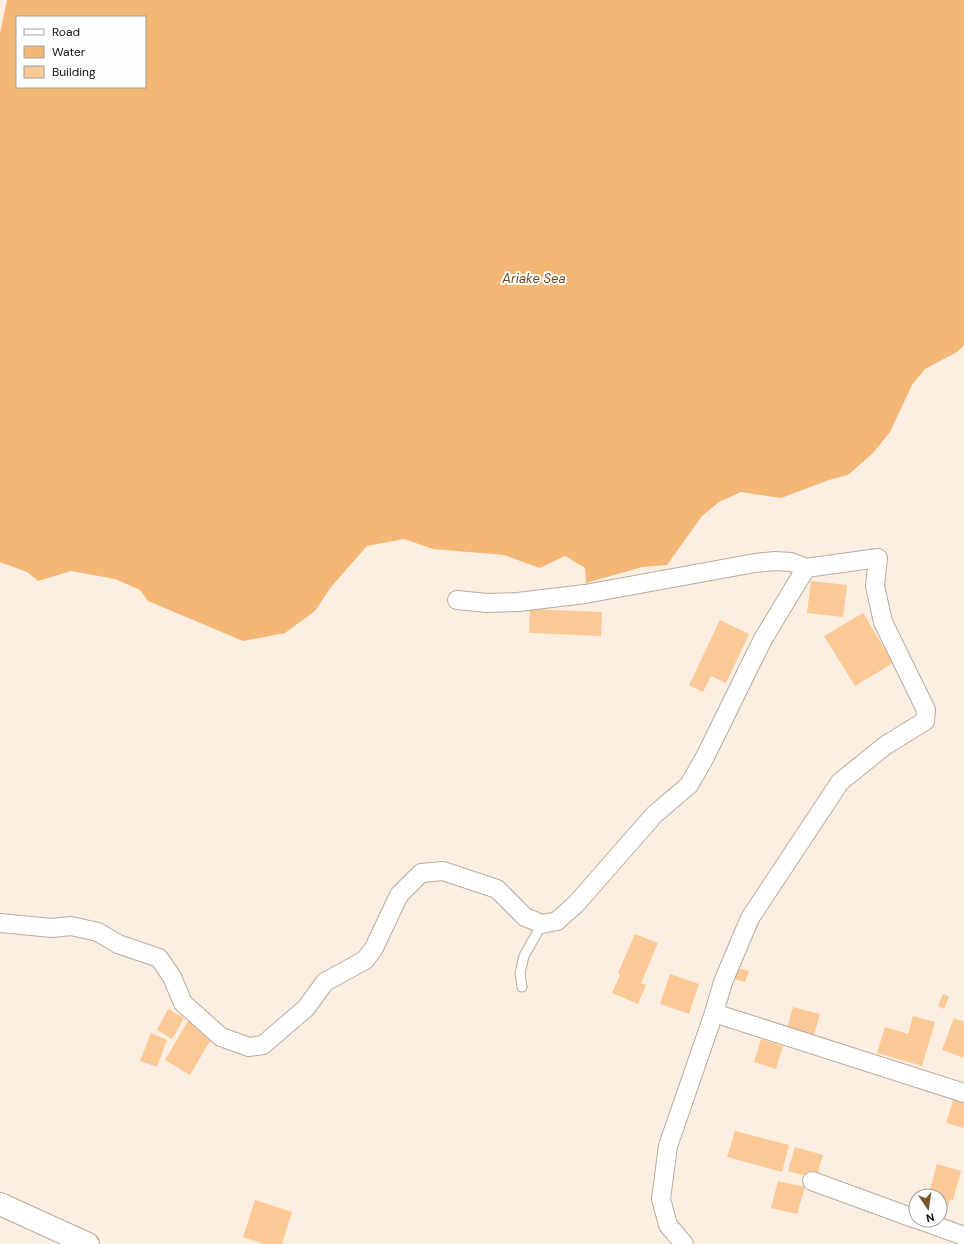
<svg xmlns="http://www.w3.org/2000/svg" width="964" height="1244" viewBox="0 0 964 1244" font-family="'DM Sans',sans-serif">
	<rect width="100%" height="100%" fill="#fceee0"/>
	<path fill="#f4b775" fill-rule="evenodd" d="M7,0H964V345L957,352L925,369L912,385L890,432L873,453L848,475L829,480L781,498L741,492L719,502L702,516L667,565L642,567L586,583L585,568L565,556L540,568L504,555L433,549L404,539L367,546L331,587L315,611L285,633L243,641L148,601L140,590L115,579L71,571L38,581L27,572L0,562V33ZM17,17H145V87H17Z"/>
	<g fill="#fbc995">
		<polygon points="811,581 847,585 843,617 807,613"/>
		<polygon points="530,609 602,612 601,636 529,633"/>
		<polygon points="863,613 893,663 855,686 824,636"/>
		<polygon points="720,620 749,634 726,683 711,676 703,692 689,685"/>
		<polygon points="635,934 658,943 641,983 646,985 638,1004 612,993 620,975 618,973"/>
		<polygon points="738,968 749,971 745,982 734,979"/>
		<polygon points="670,974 699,984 689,1014 660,1004"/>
		<polygon points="943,994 949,997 944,1009 938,1006"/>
		<polygon points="793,1007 820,1014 814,1035 787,1028"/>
		<polygon points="168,1009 184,1018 172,1039 157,1030"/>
		<polygon points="913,1016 935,1022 922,1066 877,1053 885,1027 908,1034"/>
		<polygon points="954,1018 964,1022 964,1058 942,1050"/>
		<polygon points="188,1021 213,1036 190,1075 165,1060"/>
		<polygon points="151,1033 167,1040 157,1067 140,1061"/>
		<polygon points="761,1039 783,1046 776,1069 754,1062"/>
		<polygon points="956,1091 964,1093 964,1128 946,1123"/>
		<polygon points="735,1131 789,1145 782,1172 727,1157"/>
		<polygon points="795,1147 823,1155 816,1179 788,1171"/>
		<polygon points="937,1164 961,1171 953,1200 950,1199 945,1217 940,1216 940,1196 928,1196"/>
		<polygon points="778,1181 805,1187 797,1214 771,1208"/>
		<polygon points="255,1200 292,1212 282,1244 265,1244 243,1237"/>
	</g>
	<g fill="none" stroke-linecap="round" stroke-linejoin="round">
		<g stroke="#b8ab9e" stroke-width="11">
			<polyline id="service" points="522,987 520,973 524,956 542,924"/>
		</g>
		<g stroke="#b8ab9e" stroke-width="20">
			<g id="minor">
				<polyline points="457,600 487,603 518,602 585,594 755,563 775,561 791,562 806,568"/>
				<polyline points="0,923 52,928 71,926 98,932 118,944 159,958 172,977 183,1003 221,1037 249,1047 263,1045 306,1008 325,982 365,960 374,948 399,895 421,873 443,871 497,889 525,917 542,924 557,921 576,904 654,815 689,785 705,757 763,639 806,568 878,558 875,586 883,622 926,710 925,721 886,745 840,782 750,918 723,982 714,1013 668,1146 661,1199 668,1225 684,1244"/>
				<polyline points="714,1013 964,1093"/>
				<polyline points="812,1181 916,1219"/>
				<polyline points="920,1220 964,1236"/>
			</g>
		</g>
		<g stroke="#b8ab9e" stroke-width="24">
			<polyline id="trunk" points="0,1204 88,1244"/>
		</g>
		<use href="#service" stroke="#fff" stroke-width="9"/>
		<use href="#minor" stroke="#fff" stroke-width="18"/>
		<use href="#trunk" stroke="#fff" stroke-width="22"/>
	</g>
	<g text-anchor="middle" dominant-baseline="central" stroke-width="4" stroke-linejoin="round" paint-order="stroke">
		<g font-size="13" font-style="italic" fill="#714917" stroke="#fefefe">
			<text x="534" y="278">Ariake Sea</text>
		</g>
	</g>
	<rect x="16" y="16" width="130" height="72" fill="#fefefe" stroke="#a09f9d"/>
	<rect x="24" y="29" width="20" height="6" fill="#ffffff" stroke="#a09f9d"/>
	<text x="52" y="36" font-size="12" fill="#14100b">Road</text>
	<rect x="24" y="46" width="20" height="12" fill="#f4b775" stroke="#a09f9d"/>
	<text x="52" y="56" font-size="12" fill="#14100b">Water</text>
	<rect x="24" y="66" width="20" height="12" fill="#fbc995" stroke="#a09f9d"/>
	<text x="52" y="76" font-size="12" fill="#14100b">Building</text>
	<g transform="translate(928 1208) rotate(167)"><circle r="19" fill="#fefefe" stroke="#a09f9d"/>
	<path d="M0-3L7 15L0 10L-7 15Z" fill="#79562f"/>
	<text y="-6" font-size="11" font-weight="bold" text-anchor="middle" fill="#14100b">N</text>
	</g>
</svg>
